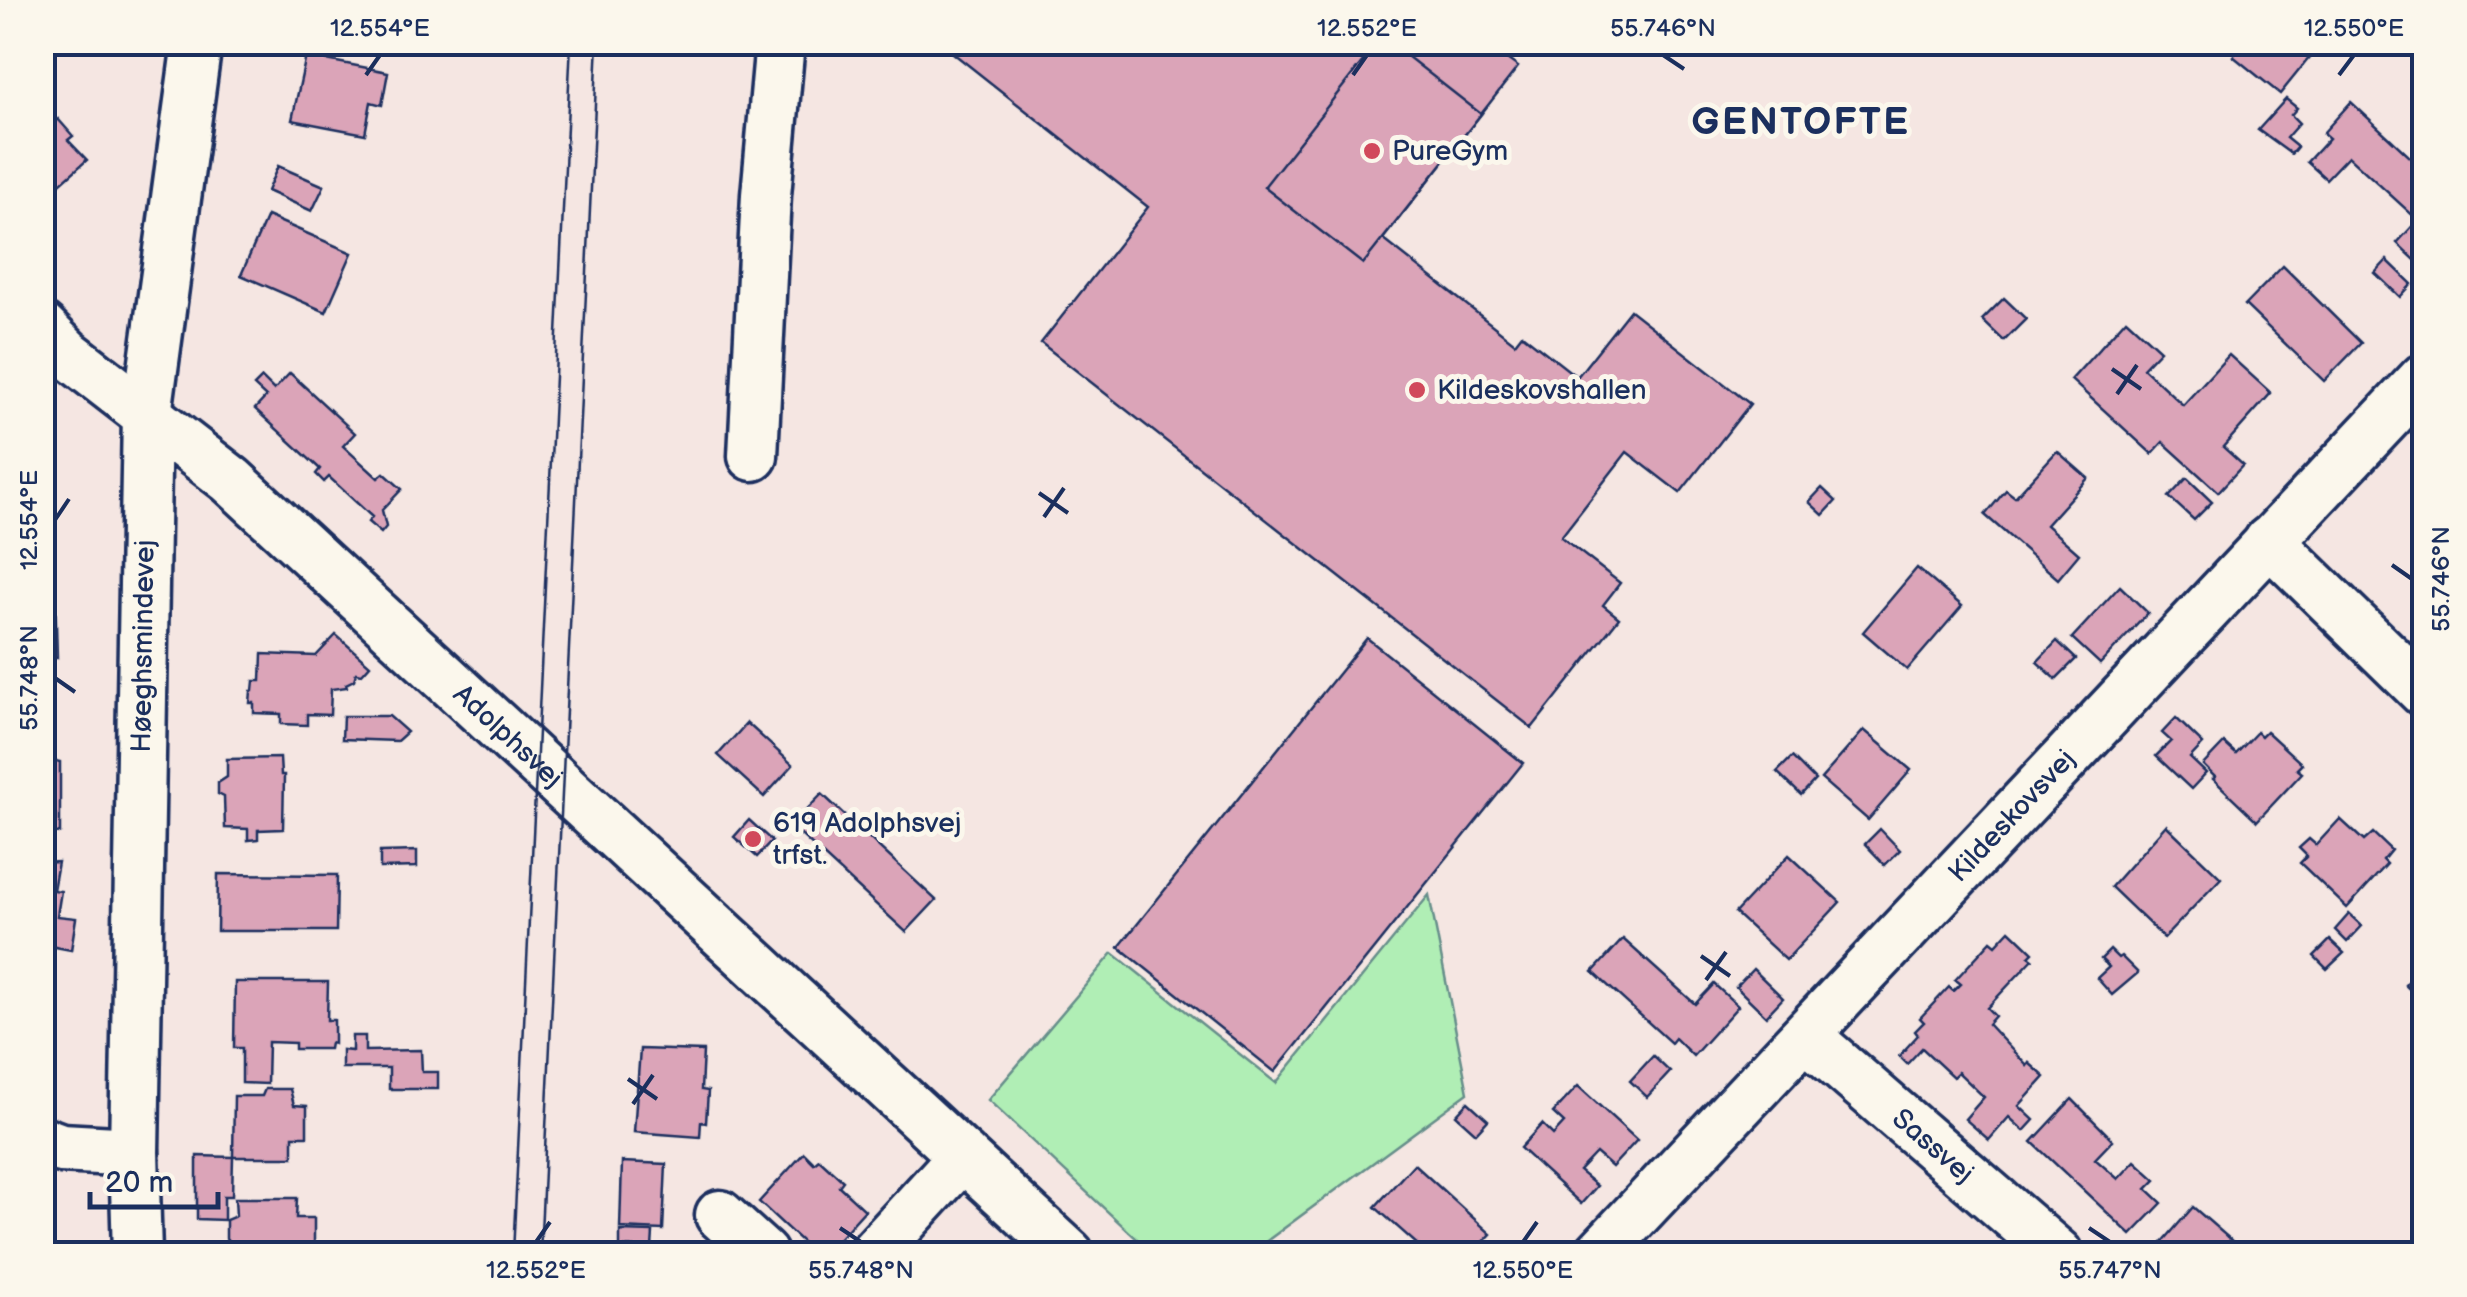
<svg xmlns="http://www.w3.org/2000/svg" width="2467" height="1297" viewBox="0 0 2467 1297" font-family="'Balsamiq Sans',sans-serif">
	<rect width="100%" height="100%" fill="#f5e6e2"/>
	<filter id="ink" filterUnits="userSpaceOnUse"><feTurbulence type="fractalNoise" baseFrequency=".01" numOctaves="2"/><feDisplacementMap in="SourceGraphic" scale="20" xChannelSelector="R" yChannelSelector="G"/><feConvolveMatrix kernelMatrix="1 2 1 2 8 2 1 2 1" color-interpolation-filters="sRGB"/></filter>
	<g filter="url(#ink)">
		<polygon fill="#b0eeb5" stroke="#668e8a" stroke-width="2.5" points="1429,895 1468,1093 1249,1254 1153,1254 988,1100 1113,953 1276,1083"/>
		<g fill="#dba4b8" stroke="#1b2f5e" stroke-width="2.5">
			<polygon points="939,42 1521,42 1507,59 1518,67 1383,239 1515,343 1522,334 1577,377 1630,310 1750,404 1680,493 1627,452 1561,537 1620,583 1603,605 1619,618 1532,728 1041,343 1148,207"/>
			<polygon points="1378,42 1389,42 1481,114 1363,264 1264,187"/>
			<polygon points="2244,42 2322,42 2280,94 2233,56"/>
			<polygon points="306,56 388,72 382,105 371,102 365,134 292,120"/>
			<polygon points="2286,99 2297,108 2291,115 2299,123 2286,138 2297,147 2291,154 2258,130"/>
			<polygon points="2351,102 2424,170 2424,251 2416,261 2397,243 2418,220 2348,156 2326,179 2307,162 2329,138 2323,133"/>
			<polygon points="47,116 53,123 58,119 73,136 68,140 87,160 42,200 42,120"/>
			<polygon points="278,166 324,186 312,211 267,191"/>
			<polygon points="267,216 352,253 326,312 241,275"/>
			<polygon points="2387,260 2412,284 2400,297 2375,273"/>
			<polygon points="2283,266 2361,343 2324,381 2245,305"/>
			<polygon points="2004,298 2026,319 2004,341 1982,320"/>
			<polygon points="2126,319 2160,350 2143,368 2183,405 2229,355 2271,393 2223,447 2243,465 2218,492 2163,442 2152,454 2071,380"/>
			<polygon points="290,373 355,433 343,446 378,478 384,473 402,489 382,510 386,527 381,533 368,522 372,517 329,477 324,482 316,474 320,469 255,409 266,397 254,386 262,378 274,390"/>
			<polygon points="2057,451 2088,478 2046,525 2079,554 2058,579 1985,515 2006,490 2015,497"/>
			<polygon points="2187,478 2212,502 2194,520 2169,497"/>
			<polygon points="1822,488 1836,501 1823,515 1809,502"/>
			<polygon points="1917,568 1962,606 1907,670 1863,632"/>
			<polygon points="2120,586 2148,613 2100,664 2072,638"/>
			<polygon points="55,587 57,658 42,658 42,588"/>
			<polygon points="336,635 370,665 362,674 356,673 354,680 346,684 347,687 331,689 330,715 307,714 307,725 281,724 281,714 254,713 254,703 250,703 251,691 253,691 254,681 261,681 262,654 316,656"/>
			<polygon points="1367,638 1523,763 1275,1072 1119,947"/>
			<polygon points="2057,641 2076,659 2056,679 2037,662"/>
			<polygon points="343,716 389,716 407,732 397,741 342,739"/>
			<polygon points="2176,718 2203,744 2190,758 2206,773 2191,789 2156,756 2171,741 2162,733"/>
			<polygon points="747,723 793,765 764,797 718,755"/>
			<polygon points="1864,730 1911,770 1868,820 1821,779"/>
			<polygon points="2266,731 2302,764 2297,769 2302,773 2257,821 2213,779 2215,777 2203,765 2224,743 2236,754 2257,732 2261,736"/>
			<polygon points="1792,757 1815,780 1801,795 1777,772"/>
			<polygon points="42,758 60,762 60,833 42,832"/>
			<polygon points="280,758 281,775 284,775 283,829 258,830 258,839 248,840 248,829 225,828 224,797 218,794 218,783 227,777 227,759"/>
			<polygon points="822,794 936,900 906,932 791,826"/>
			<polygon points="2340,819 2364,841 2373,833 2391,850 2383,860 2387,864 2347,908 2300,863 2307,856 2299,848 2309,839 2316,845"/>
			<polygon points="749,820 772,841 757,857 734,837"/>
			<polygon points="2166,825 2221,878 2164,938 2111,887"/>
			<polygon points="1880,829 1900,850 1885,865 1865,844"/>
			<polygon points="417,851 417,867 380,868 380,852"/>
			<polygon points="1789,855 1840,902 1786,960 1735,913"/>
			<polygon points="58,862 53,890 61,891 57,916 76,918 71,950 50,946 47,962 42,961 42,863"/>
			<polygon points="218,874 337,875 336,931 217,931"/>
			<polygon points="2349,914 2362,926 2347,942 2335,930"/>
			<polygon points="2010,930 2033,952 2029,956 2033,959 1987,1008 1995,1016 1988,1024 2027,1066 2029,1063 2045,1077 2019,1106 2034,1120 2024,1131 2009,1117 1989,1140 1965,1119 1984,1097 1958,1072 1953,1077 1922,1048 1907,1064 1899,1056 1918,1035 1915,1031 1924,1022 1920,1018 1949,987 1953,991 1960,984 1955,980 1991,941 1996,945"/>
			<polygon points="1623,939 1695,1004 1714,984 1738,1006 1693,1056 1675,1038 1671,1043 1593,972"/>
			<polygon points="2330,940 2344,953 2327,969 2314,956"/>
			<polygon points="2110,950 2118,958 2121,956 2138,973 2112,995 2097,978 2109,967 2101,959"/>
			<polygon points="2424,964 2424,1003 2405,985"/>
			<polygon points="1753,969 1783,998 1766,1016 1736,987"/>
			<polygon points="235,982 328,982 327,1020 334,1020 334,1044 330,1043 329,1049 295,1049 295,1043 268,1042 267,1084 242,1083 242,1048 234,1048"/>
			<polygon points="352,1036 365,1036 365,1051 421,1050 422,1072 438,1072 438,1089 389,1089 389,1068 342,1068 342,1050 352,1051"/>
			<polygon points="640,1049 703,1051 701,1090 708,1091 706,1123 701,1122 700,1137 634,1132"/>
			<polygon points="1653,1056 1670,1072 1647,1097 1630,1081"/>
			<polygon points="1578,1086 1637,1140 1612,1167 1596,1153 1579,1171 1597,1186 1581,1204 1520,1148 1542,1124 1553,1135 1564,1123 1553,1113"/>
			<polygon points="265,1089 290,1089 294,1105 307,1106 307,1136 293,1136 293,1157 233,1157 234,1096 262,1096"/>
			<polygon points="2072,1099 2113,1140 2095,1159 2118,1179 2135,1161 2156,1180 2147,1189 2162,1203 2131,1235 2032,1142"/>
			<polygon points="1468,1102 1488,1120 1476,1133 1456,1115"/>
			<polygon points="804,1153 814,1163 819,1159 843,1181 839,1186 865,1210 825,1254 815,1254 759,1202"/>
			<polygon points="197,1156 233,1157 232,1196 224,1196 224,1220 197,1219"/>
			<polygon points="622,1162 666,1164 663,1230 620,1228"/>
			<polygon points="1414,1164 1491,1234 1472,1254 1428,1254 1375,1207"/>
			<polygon points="235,1198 297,1198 296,1218 314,1218 314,1246 294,1246 294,1254 236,1254 236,1245 233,1246 226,1238 226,1220 236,1216"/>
			<polygon points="2193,1207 2247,1254 2159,1254 2155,1251"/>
			<polygon points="620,1231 653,1232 652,1248 620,1247"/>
		</g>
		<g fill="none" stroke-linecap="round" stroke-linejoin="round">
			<g stroke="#1b2f5e" stroke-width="55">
				<g id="minor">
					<path id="s1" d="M42,328L67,353L231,480L1069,1254"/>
					<polyline points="753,456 766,195 780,42"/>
					<polyline points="2269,541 2424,692"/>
					<path id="s2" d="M1806,1036L2058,1254"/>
					<polyline points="42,1141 61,1148 134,1152"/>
					<polyline points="720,1215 763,1254"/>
					<path id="s3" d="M137,1254L134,1152L147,414L197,42"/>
					<polyline points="873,1254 963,1156"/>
					<path id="s4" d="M1599,1254L2424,378"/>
				</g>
			</g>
			<use href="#minor" stroke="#fbf7ec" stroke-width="48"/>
			<g stroke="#1b2f5e" stroke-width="2.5">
				<polyline points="513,1254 571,42"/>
				<polyline points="540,1254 598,42"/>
			</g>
		</g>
	</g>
	<path fill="none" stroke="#1b2f5e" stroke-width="4" d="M1663,55L1684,69M366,75L380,55M1353,75L1367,55M2339,75L2354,55M2112,369L2141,389M2117,394L2137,365M1039,493L1068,513M1044,517L1064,488M55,520L69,499M2392,565L2412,579M55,678L75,692M1701,956L1730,976M1706,980L1726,952M628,1079L657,1099M633,1104L653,1075M840,1228L861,1242M2089,1228L2110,1242M536,1242L550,1222M1523,1242L1537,1222"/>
	<g fill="#d1495b" stroke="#fbf7ec" stroke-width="4">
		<circle cx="1372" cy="151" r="10"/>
		<circle cx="1417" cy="390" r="10"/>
		<circle cx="753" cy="839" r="10"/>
	</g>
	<g text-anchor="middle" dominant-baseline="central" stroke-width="10" stroke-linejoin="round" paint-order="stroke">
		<g font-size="28" fill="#1b2f5e" stroke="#fbf7ec" text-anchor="start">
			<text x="1392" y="151">PureGym</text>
			<text x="1437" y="390">Kildeskovshallen</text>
			<text x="773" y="823">619 Adolphsvej<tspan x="773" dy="32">trfst.</tspan></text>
		</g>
		<g font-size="28" fill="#1b2f5e" stroke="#fbf7ec">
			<text stroke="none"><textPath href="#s3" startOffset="608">Høeghsmindevej</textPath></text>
			<text stroke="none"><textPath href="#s1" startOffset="620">Adolphsvej</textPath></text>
			<text stroke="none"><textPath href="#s4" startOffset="602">Kildeskovsvej</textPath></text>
			<text stroke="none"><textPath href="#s2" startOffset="168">Sassvej</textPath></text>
		</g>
		<g font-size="38" font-weight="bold" letter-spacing="2.5" fill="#1b2f5e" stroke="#fbf7ec">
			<text x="1801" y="122">GENTOFTE</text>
		</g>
	</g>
	<rect width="2467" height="1297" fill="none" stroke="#fbf7ec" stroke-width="110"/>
	<path d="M90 1192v15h128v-15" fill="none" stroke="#1b2f5e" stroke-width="5"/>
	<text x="105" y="1192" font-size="30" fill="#1b2f5e" stroke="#fbf7ec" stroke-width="8" paint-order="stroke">20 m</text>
	<rect x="55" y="55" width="2357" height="1187" fill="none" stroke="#1b2f5e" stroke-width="4"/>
	<g font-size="25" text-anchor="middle" fill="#1b2f5e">
		<text x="380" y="36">12.554°E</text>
		<text x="1367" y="36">12.552°E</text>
		<text x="1663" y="36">55.746°N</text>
		<text x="2354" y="36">12.550°E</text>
		<text transform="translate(28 520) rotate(-90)" y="9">12.554°E</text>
		<text transform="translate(2440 579) rotate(-90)" y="9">55.746°N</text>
		<text transform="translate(28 678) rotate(-90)" y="9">55.748°N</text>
		<text x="536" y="1278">12.552°E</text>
		<text x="861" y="1278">55.748°N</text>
		<text x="1523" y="1278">12.550°E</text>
		<text x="2110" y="1278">55.747°N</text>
	</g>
</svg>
